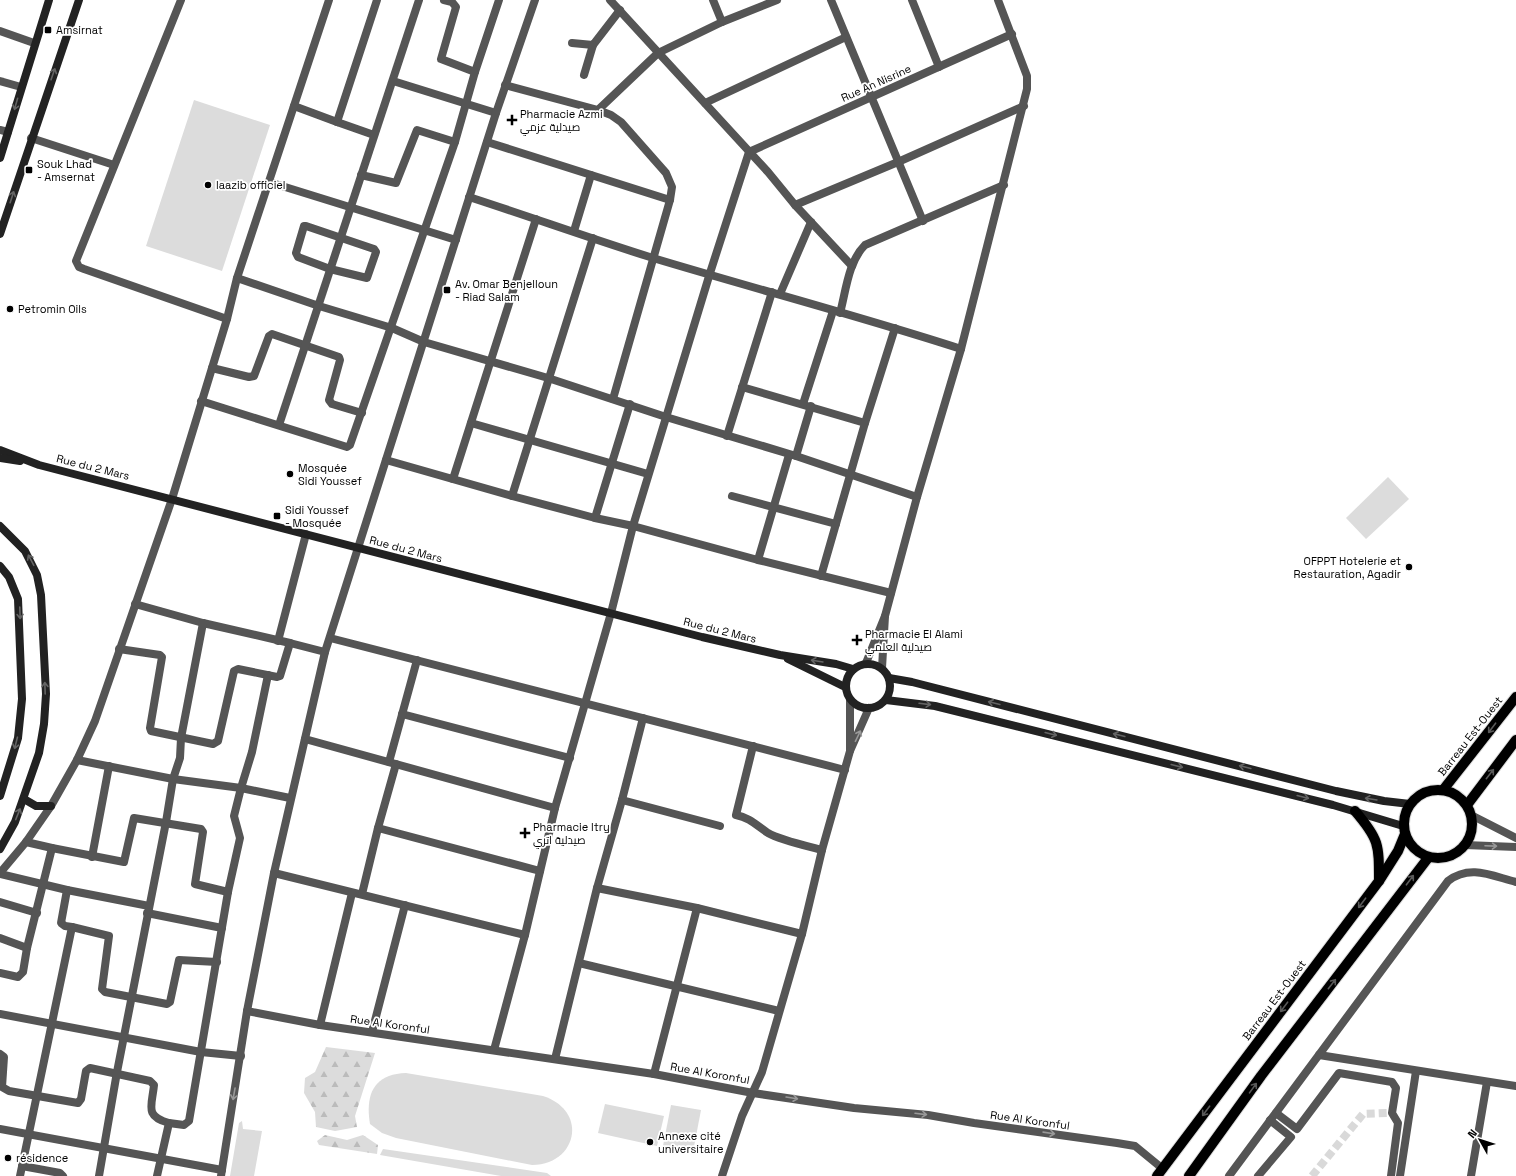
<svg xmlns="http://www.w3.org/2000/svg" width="1516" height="1176" viewBox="0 0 1516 1176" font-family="'Space Grotesk',Cairo,sans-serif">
	<defs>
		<pattern id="forest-firs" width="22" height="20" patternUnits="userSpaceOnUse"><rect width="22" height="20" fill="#dcdcdc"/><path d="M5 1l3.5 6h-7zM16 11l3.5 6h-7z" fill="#bbb"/></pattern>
	</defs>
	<rect width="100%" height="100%" fill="#fff"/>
	<g fill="#dcdcdc">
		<polygon points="194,100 270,125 222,271 146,246"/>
		<polygon points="1388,477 1409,499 1366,539 1346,518"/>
		<path d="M406,1073L543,1096C589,1111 577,1165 532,1165L396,1138L382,1133L370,1124C365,1094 374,1074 406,1073Z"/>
		<polygon points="605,1104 664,1116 657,1146 598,1133"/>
		<polygon points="671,1105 701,1110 693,1152 663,1146"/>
		<polygon points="242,1121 243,1129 262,1131 254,1176 230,1176 239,1123"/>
		<polygon points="383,1149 547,1173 551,1176 501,1176 380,1155"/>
	</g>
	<g fill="url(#forest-firs)">
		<polygon points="326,1047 375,1053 355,1116 357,1127 335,1131 316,1127 315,1112 304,1093 305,1078 315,1072"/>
		<polygon points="325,1135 347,1140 363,1135 378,1145 377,1154 319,1145 317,1141"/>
	</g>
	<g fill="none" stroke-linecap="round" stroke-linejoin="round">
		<polyline stroke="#d9d9d9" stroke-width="8" stroke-dasharray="8 4" stroke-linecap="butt" points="1312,1176 1363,1114 1388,1113"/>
		<g stroke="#dbdbdb" stroke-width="12">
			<g id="primary">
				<circle cx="1438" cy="824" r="34"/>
				<polyline points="1443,790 1516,697"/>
				<polyline points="1467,805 1516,740"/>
				<path d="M1355,811C1379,839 1379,844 1379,881"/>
				<polyline points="1157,1176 1379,881 1398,851 1405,834"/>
				<polyline points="1189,1176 1261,1076 1428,858"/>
			</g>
		</g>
		<g stroke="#555" stroke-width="8">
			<polyline points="181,0 76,261 79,267 84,269 227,319"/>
			<polyline points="610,0 768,172 795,205 852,266"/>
			<polyline points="713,0 722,22"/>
			<polyline points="831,0 923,221"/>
			<polyline points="912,0 939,67"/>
			<polyline points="0,31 34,43"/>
			<polyline points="572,43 593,45 620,10"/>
			<polyline points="475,72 499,0"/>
			<polyline points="584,75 593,45"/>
			<polyline points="0,81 21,87"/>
			<polyline points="393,81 496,113"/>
			<polyline points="505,85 598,110 658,53 722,22 777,0"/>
			<polyline points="705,103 846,37"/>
			<polyline points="294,106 337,122"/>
			<polyline points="598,110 611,115 621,122 666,173 672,187 670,200 613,399"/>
			<polyline points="0,130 8,132"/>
			<polyline points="374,135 337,122 377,0"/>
			<polyline points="31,138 114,165"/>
			<polyline points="487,142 670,200"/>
			<polyline points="361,175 396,183 417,130 455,142"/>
			<polyline points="269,182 456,240"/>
			<path d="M469,197C531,217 592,239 653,258C756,289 859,316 961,349"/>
			<polyline points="795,205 898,162 1024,106"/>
			<polygon points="304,226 306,226 374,249 376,252 367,278 330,269 298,257 296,253"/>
			<polyline points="574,231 591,175"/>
			<polyline points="237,278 319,306 392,328 424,342 548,378 666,417 796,456 917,497"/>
			<polyline points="780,294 811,222"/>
			<path d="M840,313C846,291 848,262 865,245L1004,185"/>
			<polyline points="212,368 249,377 254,376 269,336 272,334 339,357 340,360 329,400 332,404 362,413"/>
			<polyline points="742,387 865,423"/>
			<polyline points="201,401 347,447 350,445 455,142 475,72 441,59 456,7 452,2 444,0"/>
			<polyline points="803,404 833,311"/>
			<polyline points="471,423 648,474"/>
			<polyline points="279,425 419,0"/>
			<polyline points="727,436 772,292"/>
			<polyline points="796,456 811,406"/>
			<polyline points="386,460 512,496 595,518 633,526 758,560 891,593"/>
			<polyline points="453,479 536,219"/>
			<polyline points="512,496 593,238"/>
			<polyline points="732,496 836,524"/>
			<polyline points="595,518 630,404"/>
			<polyline points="758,560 789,455"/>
			<polyline points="821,576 865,423 895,328"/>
			<polyline points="135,604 203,623 290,643"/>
			<polyline points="885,616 917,497 961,349 1027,89 1027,76 998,0"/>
			<polyline points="330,638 845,770"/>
			<polyline points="278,641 306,534"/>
			<polyline points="119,649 160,655 162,657 150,728 151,731 213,744 218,741 234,671 238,669 277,677 280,676 290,643 325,652"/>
			<polyline points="866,663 885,616 882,668"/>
			<polyline points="850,701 850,751 869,708"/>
			<polyline points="402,714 570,758"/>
			<polyline points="305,739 555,808"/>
			<path d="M753,746L736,815C750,818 756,825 768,833C780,840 807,846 822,850"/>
			<polyline points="77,760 173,779 241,788 290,798"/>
			<polyline points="389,762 417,660"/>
			<polyline points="622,800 720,826"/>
			<polyline points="1471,815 1516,838"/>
			<polyline points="378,828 540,871"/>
			<polyline points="26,842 52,848"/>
			<polyline points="1465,845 1516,847"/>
			<polyline points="92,857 109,766"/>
			<polyline points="0,873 26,842 51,806 77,760 95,721 172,499 227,319 237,278 329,0"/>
			<polyline points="274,873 525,935"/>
			<polyline points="0,874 67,890 149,906"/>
			<polyline points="597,888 697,908 802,934"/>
			<polyline points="67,890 61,923 65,926 72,927"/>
			<polyline points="362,894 378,828 396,764"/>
			<polyline points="0,902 37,913"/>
			<polyline points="147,913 222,928"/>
			<polyline points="0,938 27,948"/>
			<polyline points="579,963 779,1011"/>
			<polyline points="0,973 18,977 23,972 27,948 52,848 124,862 134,818 201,829 203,832 195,884 228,892"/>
			<polyline points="247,1011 320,1025 654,1074 753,1093 854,1108 928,1115 974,1123 1117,1143 1135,1146 1163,1169"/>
			<polyline points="0,1014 201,1052 241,1056"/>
			<polyline points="320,1025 352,893"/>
			<polyline points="372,1032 405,905"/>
			<polyline points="494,1050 525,935 555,808 611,613 633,526 710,273 749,152 1012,34"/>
			<path d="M0,1054L4,1057L2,1087L9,1091L78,1103L81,1099L86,1071L90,1068L150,1081L154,1085C152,1106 144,1116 169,1123"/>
			<polyline points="1319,1055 1516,1086"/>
			<polyline points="555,1059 597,888 622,800 643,718"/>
			<polyline points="654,1074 697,908"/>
			<polyline points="1276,1113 1297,1129 1339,1073 1392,1082 1396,1088 1392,1113 1398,1123 1391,1176"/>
			<polyline points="0,1129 222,1170"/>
			<polyline points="22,1166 60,1173 63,1176"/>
			<polyline points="20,1176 72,927 109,936 102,989 105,992 167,1004 170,1002 179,960 217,962"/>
			<polyline points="99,1176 117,1072 166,822 173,779 180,758 181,738 203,623"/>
			<polyline points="157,1176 169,1123 184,1125 189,1121 228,892 240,838 234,816 241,788 252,752 268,675"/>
			<polyline points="221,1176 247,1011 274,873 325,652 496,113 535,0"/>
			<polyline points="722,1176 742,1116 762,1072 802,934 822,850 850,751"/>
			<path d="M1229,1176L1448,881C1470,864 1492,876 1516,882"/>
			<polyline points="1258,1176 1291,1137 1270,1120"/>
			<polyline points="1400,1176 1416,1071"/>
			<polyline points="1471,1176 1487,1082"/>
		</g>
		<g stroke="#222" stroke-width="8">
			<polyline points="0,158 49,0"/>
			<polyline points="0,234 79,0"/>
			<polyline points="0,450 39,465 702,637 780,655 836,664 853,669"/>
			<polyline points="0,458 20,461"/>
			<polyline points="0,526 25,551 37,575 41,595 46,694 44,724 39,753 15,822 0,849"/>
			<polyline points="0,566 9,577 18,599 22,699 18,738 0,796"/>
			<polyline points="788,659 845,687"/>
			<circle cx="868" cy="686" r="22"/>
			<polyline points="889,678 912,682 1336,791 1384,801 1410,804"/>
			<polyline points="886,700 935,706 1333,805 1403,826"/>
			<polyline points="24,799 36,806 51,806"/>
		</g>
		<use href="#primary" stroke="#000" stroke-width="10"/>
	</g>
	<defs><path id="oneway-shaft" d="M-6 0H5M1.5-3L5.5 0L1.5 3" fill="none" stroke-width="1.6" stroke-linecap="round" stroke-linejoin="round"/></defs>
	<g stroke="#646464">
		<use href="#oneway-shaft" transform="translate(53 74) rotate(-71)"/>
		<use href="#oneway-shaft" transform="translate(16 104) rotate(106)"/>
		<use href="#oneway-shaft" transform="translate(12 197) rotate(-72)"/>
		<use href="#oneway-shaft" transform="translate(31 560) rotate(-118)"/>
		<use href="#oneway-shaft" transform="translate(20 613) rotate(88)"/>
		<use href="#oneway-shaft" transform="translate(817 661) rotate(-171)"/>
		<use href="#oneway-shaft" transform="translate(45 688) rotate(-92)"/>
		<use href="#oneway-shaft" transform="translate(994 703) rotate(-166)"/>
		<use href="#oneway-shaft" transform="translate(925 704) rotate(7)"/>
		<use href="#oneway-shaft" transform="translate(1051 734) rotate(14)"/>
		<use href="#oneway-shaft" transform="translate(1119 735) rotate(-166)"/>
		<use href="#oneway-shaft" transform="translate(16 743) rotate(104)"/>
		<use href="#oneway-shaft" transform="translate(1177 766) rotate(14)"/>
		<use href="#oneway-shaft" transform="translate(1245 767) rotate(-166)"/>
		<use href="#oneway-shaft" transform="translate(1303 797) rotate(14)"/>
		<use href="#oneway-shaft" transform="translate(1371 799) rotate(-171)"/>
		<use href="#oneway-shaft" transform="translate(18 814) rotate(-68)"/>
	</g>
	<g stroke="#595959">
		<use href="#oneway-shaft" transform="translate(1492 728) rotate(127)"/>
		<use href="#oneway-shaft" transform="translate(1490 774) rotate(-52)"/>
		<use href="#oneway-shaft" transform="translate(1410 880) rotate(-53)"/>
		<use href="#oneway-shaft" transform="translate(1362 903) rotate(127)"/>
		<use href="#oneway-shaft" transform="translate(1332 984) rotate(-52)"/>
		<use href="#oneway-shaft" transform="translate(1284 1007) rotate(127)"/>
		<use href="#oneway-shaft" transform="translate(1253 1088) rotate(-54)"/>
		<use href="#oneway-shaft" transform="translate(1206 1111) rotate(127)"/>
	</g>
	<g stroke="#999">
		<use href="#oneway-shaft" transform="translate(858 736) rotate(-64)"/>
		<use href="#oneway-shaft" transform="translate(1491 846) rotate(2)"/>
		<use href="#oneway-shaft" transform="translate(234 1094) rotate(100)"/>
		<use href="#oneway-shaft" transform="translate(792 1098) rotate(9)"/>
		<use href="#oneway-shaft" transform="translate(921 1114) rotate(7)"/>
		<use href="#oneway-shaft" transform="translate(1049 1133) rotate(8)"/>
	</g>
	<g fill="#000" stroke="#fff" stroke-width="1.5">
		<rect x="44" y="26" width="8" height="8" rx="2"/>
		<path d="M510 114h4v4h4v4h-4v4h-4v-4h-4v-4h4z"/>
		<rect x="25" y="166" width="8" height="8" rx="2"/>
		<circle cx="208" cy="185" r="4"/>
		<rect x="443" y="286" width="8" height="8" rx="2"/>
		<circle cx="10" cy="309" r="4"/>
		<circle cx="290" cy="474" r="4"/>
		<rect x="273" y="512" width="8" height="8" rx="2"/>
		<circle cx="1409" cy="567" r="4"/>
		<path d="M855 634h4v4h4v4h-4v4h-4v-4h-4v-4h4z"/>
		<path d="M523 827h4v4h4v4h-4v4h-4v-4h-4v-4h4z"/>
		<circle cx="650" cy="1142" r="4"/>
		<circle cx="8" cy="1158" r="4"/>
	</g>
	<g text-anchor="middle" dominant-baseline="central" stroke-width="3.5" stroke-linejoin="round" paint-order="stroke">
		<g font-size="11" fill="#000" stroke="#fff" text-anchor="start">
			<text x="56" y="30">Amsirnat</text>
			<text x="520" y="114">Pharmacie Azmi<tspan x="520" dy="13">صيدلية عزمي</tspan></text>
			<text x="37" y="164">Souk Lhad<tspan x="37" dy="13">- Amsernat</tspan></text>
			<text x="216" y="185">laazib officiel</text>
			<text x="455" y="284">Av. Omar Benjelloun<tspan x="455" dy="13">- Riad Salam</tspan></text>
			<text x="18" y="309">Petromin Oils</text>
			<text x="298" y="468">Mosquée<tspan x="298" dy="13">Sidi Youssef</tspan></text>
			<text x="285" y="510">Sidi Youssef<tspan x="285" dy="13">- Mosquée</tspan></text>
			<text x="1401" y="561" text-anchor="end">OFPPT Hotelerie et<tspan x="1401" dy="13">Restauration, Agadir</tspan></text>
			<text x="865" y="634">Pharmacie El Alami<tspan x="865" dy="13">صيدلية العلمي</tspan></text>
			<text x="533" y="827">Pharmacie Itry<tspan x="533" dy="13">صيدلية اتري</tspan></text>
			<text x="658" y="1136">Annexe cité<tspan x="658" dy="13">universitaire</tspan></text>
			<text x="16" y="1158">résidence</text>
		</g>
		<g font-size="11" fill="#000" stroke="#fff">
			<text transform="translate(876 83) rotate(-24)">Rue An Nisrine</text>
			<text transform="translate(93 467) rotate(14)">Rue du 2 Mars</text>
			<text transform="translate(406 549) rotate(15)">Rue du 2 Mars</text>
			<text transform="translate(720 630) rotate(14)">Rue du 2 Mars</text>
			<text transform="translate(1470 736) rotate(-52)">Barreau Est-Ouest</text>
			<text transform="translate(1274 1000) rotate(-53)">Barreau Est-Ouest</text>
			<text transform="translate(390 1024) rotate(8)">Rue Al Koronful</text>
			<text transform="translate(710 1073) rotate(10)">Rue Al Koronful</text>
			<text transform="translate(1030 1120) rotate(8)">Rue Al Koronful</text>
		</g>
	</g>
	<g transform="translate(1480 1140) rotate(309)" stroke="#ffffff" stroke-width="3" paint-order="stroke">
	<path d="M0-3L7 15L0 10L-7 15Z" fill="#000000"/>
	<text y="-6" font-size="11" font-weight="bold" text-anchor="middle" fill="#000000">N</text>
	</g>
</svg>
